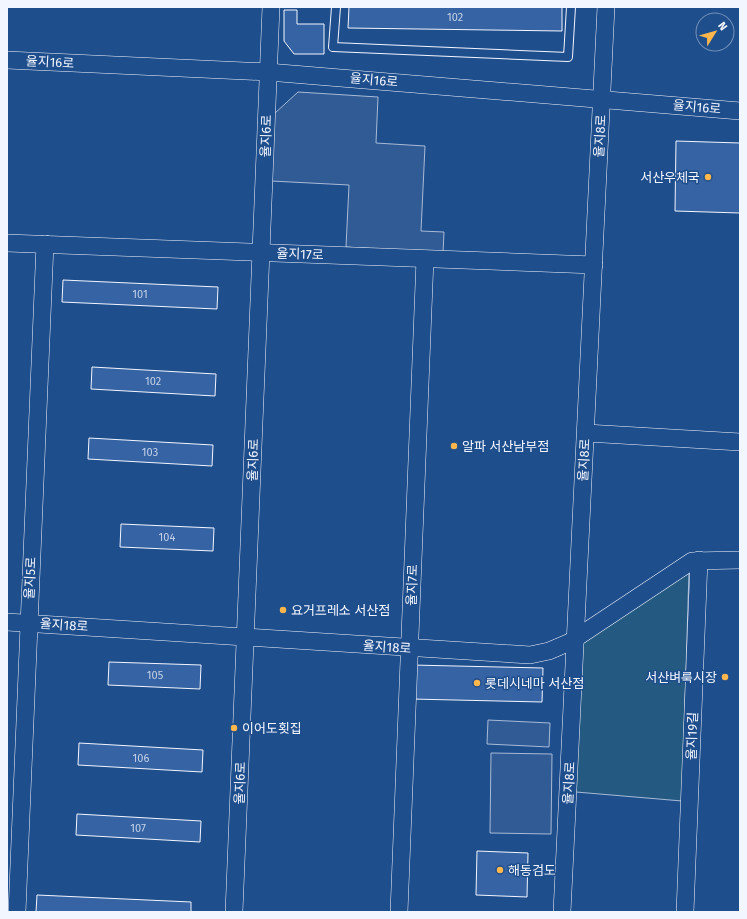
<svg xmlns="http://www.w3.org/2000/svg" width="747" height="919" viewBox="0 0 747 919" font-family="'Fira Sans','Noto Sans KR',sans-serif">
	<rect width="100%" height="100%" fill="#1f4e8c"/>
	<polygon fill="#245a82" stroke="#a8bbd7" points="689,571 682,801 576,792 578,645"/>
	<g fill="#305b95" stroke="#a8bbd7">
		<polygon points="298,92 378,97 376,143 425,146 421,231 444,232 443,253 346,247 349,185 271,181 274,114"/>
		<polygon points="488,720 550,723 549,747 487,744"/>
		<polygon points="491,753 552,754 551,834 490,833"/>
	</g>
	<g fill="#3563a3" stroke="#f2f6ff">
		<polygon points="349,7 562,7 562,31 348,28"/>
		<polygon points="284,10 297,10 297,24 324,24 324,54 294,54 284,41"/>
		<polygon points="676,141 740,143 740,213 675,211"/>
		<polygon points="63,280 218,287 217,309 62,302"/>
		<polygon points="92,367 216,374 215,396 91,389"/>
		<polygon points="89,438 213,445 212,466 88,459"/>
		<polygon points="121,524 214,528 213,551 120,547"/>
		<polygon points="109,662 201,665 200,689 108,685"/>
		<polygon points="412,665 543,668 542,702 411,699"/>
		<polygon points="79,743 203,750 202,772 78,765"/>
		<polygon points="77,814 201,821 200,842 76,835"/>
		<polygon points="477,851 528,853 527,897 476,895"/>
		<polygon points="37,895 191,902 191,912 36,912"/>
	</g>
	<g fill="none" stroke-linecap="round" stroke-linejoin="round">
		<g stroke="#f2f6ff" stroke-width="10">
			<polyline id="lane" points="336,7 333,47 568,57 571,7"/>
		</g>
		<g stroke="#f2f6ff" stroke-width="18">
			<g id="street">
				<polyline points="7,60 268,72 740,111"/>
				<polyline points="7,243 594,265"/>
				<polyline points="586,433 740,442"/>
				<polyline points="7,622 530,655 549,651 570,642 692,561 740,560"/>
				<polyline points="17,912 45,244"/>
				<polyline points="234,912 271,7"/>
				<polyline points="399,912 425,259"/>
				<polyline points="562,912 606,7"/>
				<polyline points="685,912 699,560"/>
			</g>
		</g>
		<use href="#lane" stroke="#1f4e8c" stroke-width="8"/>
		<use href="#street" stroke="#1f4e8c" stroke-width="17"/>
	</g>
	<g fill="#ffb74d" stroke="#1f4e8c" stroke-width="1.5">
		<circle cx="708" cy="177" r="4"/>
		<circle cx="454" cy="446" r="4"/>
		<circle cx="283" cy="610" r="4"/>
		<circle cx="725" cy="677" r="4"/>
		<circle cx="477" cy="683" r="4"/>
		<circle cx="234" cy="728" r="4"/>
		<circle cx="500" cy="870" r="4"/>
	</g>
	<g text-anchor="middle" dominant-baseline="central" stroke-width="3" stroke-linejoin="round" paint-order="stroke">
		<g font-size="11" fill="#c3d1e8">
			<text x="455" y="17">102</text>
			<text x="140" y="294">101</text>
			<text x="153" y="381">102</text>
			<text x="150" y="452">103</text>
			<text x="167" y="537">104</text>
			<text x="155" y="675">105</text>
			<text x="141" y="758">106</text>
			<text x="138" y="828">107</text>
		</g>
		<g font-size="13" fill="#f2f6ff" stroke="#1f4e8c">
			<text transform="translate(50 62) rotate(3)">율지16로</text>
			<text transform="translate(374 80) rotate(5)">율지16로</text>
			<text transform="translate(697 107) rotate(5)">율지16로</text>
			<text transform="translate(266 136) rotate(-88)">율지6로</text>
			<text transform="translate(600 136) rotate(-87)">율지8로</text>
			<text transform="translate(300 254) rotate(2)">율지17로</text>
			<text transform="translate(253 460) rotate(-88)">율지6로</text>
			<text transform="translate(584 460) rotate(-87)">율지8로</text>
			<text transform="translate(30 578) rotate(-87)">율지5로</text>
			<text transform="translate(412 585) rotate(-88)">율지7로</text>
			<text transform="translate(64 625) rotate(4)">율지18로</text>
			<text transform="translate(387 647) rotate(4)">율지18로</text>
			<text transform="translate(692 736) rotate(-88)">율지19길</text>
			<text transform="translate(240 783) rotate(-88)">율지6로</text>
			<text transform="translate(569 783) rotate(-87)">율지8로</text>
		</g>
		<g font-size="13" fill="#f2f6ff" stroke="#1f4e8c" text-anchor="start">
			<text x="700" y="177" text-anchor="end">서산우체국</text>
			<text x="462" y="446">알파 서산남부점</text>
			<text x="291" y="610">요거프레소 서산점</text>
			<text x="717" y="677" text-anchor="end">서산벼룩시장</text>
			<text x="485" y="683">롯데시네마 서산점</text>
			<text x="242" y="728">이어도횟집</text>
			<text x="508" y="870">해동검도</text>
		</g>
	</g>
	<rect width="747" height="919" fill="none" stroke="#f2f6ff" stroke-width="16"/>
	<g transform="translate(715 32) rotate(53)"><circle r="19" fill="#1f4e8c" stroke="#7391ba"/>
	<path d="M0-3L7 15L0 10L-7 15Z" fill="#ffb74d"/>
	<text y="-6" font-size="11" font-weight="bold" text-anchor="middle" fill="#f2f6ff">N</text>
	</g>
</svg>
